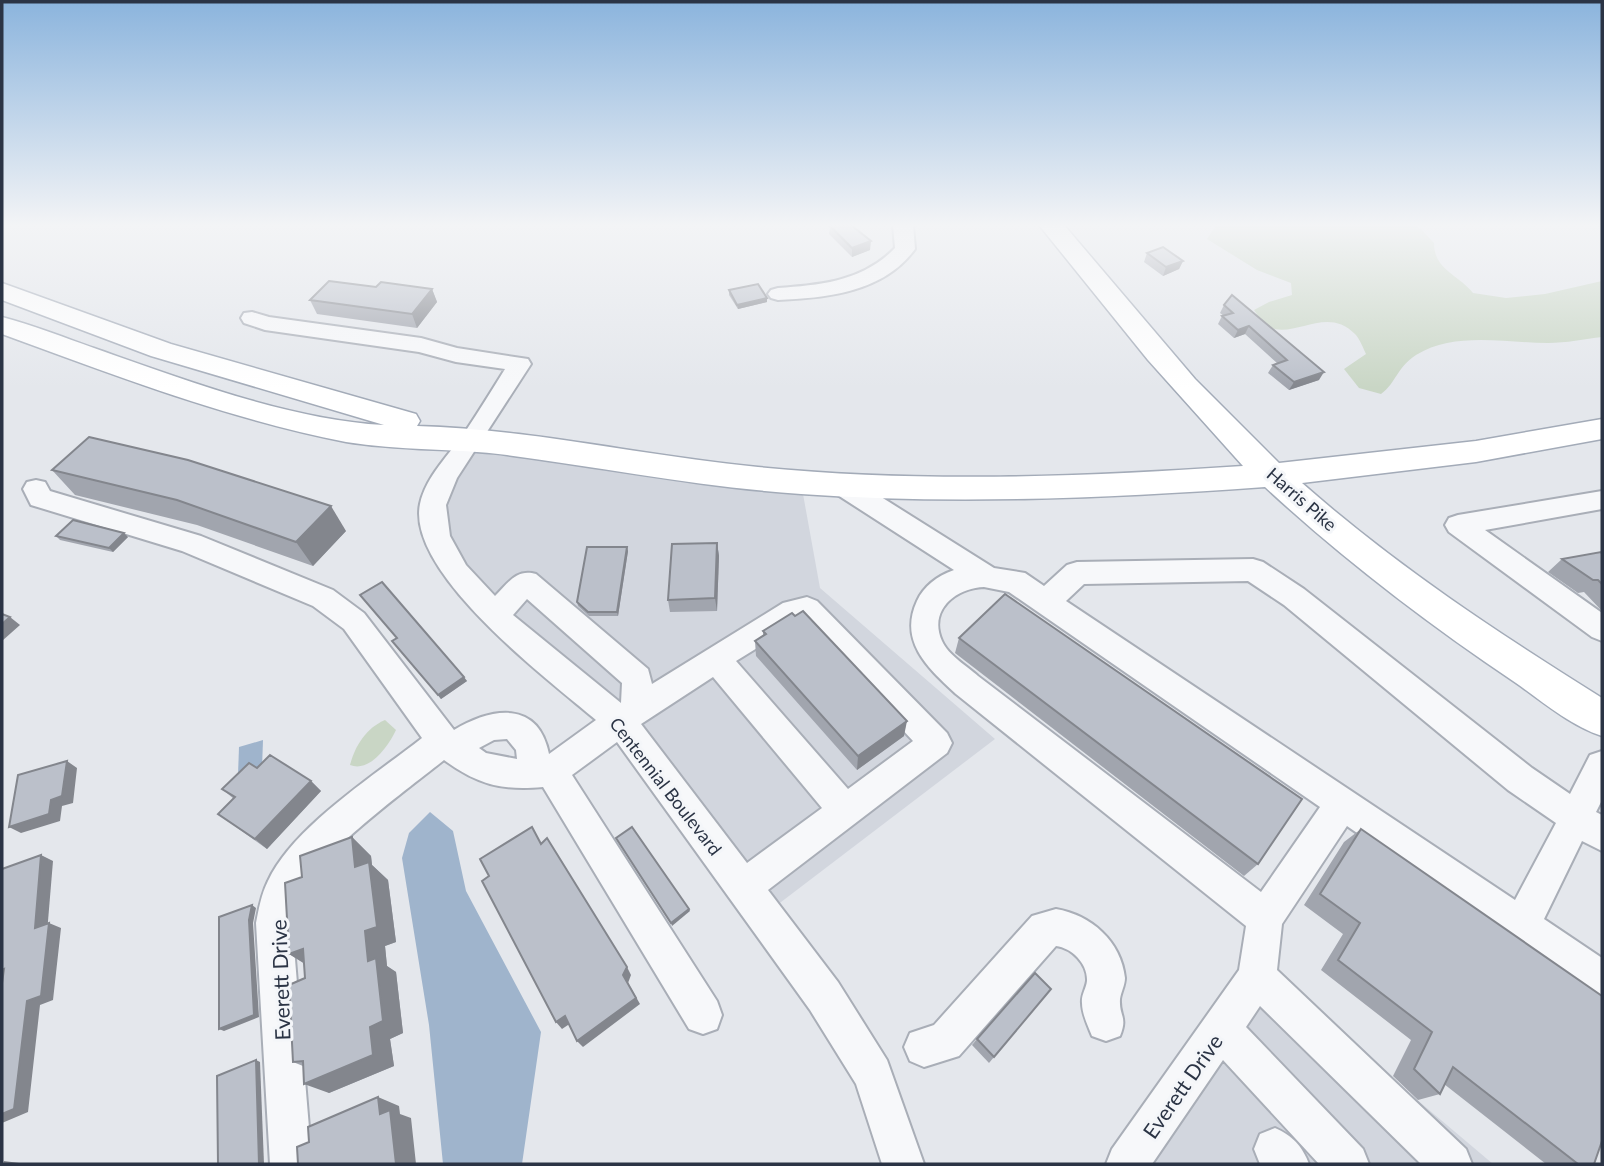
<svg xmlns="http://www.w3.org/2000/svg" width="1604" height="1166" viewBox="0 0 1604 1166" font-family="Lato,sans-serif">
	<rect width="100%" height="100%" fill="#e4e7ec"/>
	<g fill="#d2d6de">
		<polygon points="472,440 801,483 820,588 995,739 764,915 620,721 504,624 437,536 446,475"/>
		<polygon points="1254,962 1493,1164 1127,1164 1237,1009"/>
	</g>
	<g fill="#c9d6c5">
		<path d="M1216,225H1412L1421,229L1434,243C1434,270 1458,274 1473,293L1506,298L1545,294L1602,281V337C1585,339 1566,343 1548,343C1505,343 1455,331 1416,355C1396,368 1397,382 1381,394L1359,388L1344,369L1366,354C1363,348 1360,339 1355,334C1325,303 1290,344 1264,324C1261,321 1257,314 1254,310L1269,302L1292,295L1291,283L1257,270L1207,239Z"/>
		<path d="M385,720L396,730C389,745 370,773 350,765C355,746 366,728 385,720Z"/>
	</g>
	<g fill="#9fb4cc">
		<polygon points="263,740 262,768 238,775 239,747"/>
		<polygon points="430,812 453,831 466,891 541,1032 522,1164 443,1164 429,1025 402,858 409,833"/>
	</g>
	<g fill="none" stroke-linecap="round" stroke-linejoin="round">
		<g stroke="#a9aeb7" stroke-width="4">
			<g id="minor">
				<path d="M893,225H913L915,249C884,292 827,298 778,300L771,298L768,294L771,290L778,288C822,285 863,281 895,248Z"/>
				<path d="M252,312L269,317L421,338L457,348L528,359L531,364L457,478L446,505L450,536L466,565L495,596C508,583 517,568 536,574L648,669L652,684L783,603L807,597L817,601L947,733L952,743L947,753L768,890L838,982L887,1060L924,1164H882L856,1084L810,1010L617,742L572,775L717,1001L722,1015L717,1029L703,1034L689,1029L543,787C501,791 477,784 444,760C408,789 309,860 296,902C294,908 293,916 292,923L312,1164H270L256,923C259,908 261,895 268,881C293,827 375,775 422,738L344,629L313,606L182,551L31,505L23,489L27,482L36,480L45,482L50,491L201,536L333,590L364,613L454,730C491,708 538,699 549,754L596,720C549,680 406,573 420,504C426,476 450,454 465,432C479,411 492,390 505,369L456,362L419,352L265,330L244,323L241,318L244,313ZM527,599L622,683L621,703L513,615ZM801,621L913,741L848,789L736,661ZM713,677L822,808L747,863L641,724ZM507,739L516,750L517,759L486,753L479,748L494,740Z"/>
				<path d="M842,476L851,478L994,568L1025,573L1044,586L1067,565L1077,562L1253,559L1263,562L1304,589L1532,768L1570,794L1590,755L1602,751V800L1596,812L1602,815V851L1582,841L1544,919L1602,958V999L1589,993L1347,826L1282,924L1277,970L1466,1149L1472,1164H1421L1260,1006L1246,1027L1363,1149L1369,1164H1319L1223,1060L1152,1164H1106L1112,1149L1239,970L1246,926L956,694C929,669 898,642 917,601C924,586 937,576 954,570L833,492L829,485L833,478ZM1248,581L1284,605L1508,790L1556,823L1515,900L1066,601L1084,584ZM984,587L1009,592L1320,807L1261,892L978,676C967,666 948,655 942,641C928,610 956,588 984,587Z"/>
				<polygon points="1602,491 1602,509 1485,530 1602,613 1602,641 1592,637 1449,532 1445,525 1449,518 1458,515"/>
				<path d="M1056,909C1091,915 1121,941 1125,978C1125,985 1121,992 1120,999C1119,1017 1128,1016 1120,1036L1106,1041L1092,1036C1088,1026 1082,1014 1082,1003C1081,995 1086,989 1087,981C1088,964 1072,948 1056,946L959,1056L924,1067L910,1061L904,1047L910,1033L934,1025L1032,916Z"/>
				<path d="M1275,1128C1293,1136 1302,1146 1309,1164H1260L1254,1149L1260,1134Z"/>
			</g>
		</g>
		<g stroke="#a3abb8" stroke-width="3">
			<path id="major" d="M1039,225H1064L1195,379L1279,463L1476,441L1602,419V439L1476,462L1302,483C1395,565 1498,633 1602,698V736C1571,726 1543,702 1516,683C1428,624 1343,559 1265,487C1111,498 955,505 801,494C702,487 605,468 507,455C454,448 399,451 346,442C228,419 114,375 2,334V317C33,325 63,337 94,348C182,379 290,420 384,425L151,356L2,300V283L171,344L416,414L420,421L417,426C531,429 644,456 758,467C918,483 1082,477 1243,466L1148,360Z"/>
		</g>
		<use href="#minor" fill="#f7f8fa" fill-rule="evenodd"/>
		<use href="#major" fill="#fff" fill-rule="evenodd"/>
	</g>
	<g fill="#a1a5ae">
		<polygon points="830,226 870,250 852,257 829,234"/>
		<polygon points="1147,253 1183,261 1179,269 1163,276 1144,262"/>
		<polygon points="376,287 432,289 437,302 417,328 317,314 310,300"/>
		<polygon points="729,290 767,302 738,309 729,295"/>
		<polygon points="1224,305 1319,380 1289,390 1268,373 1273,365 1277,363 1245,334 1234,338 1218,324 1222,316 1224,316 1220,313"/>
		<polygon points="52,470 346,531 313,566 197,525 75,495"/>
		<polygon points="56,536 128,537 113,552 60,540"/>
		<polygon points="717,543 719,556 717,611 670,612 668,600"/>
		<polygon points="628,551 618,616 589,616 578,606 577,602"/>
		<polygon points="1602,554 1602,611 1584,592 1578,593 1548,572 1562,559"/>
		<polygon points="360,595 467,681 441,699 395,645 392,641 397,638"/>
		<polygon points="763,631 904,736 857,770 756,656 755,641 763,635"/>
		<polygon points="959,638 1258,864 1244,876 955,653"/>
		<polygon points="257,768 311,781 321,791 267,849 218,814 234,799 222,789"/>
		<polygon points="1361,829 1594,1164 1546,1164 1444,1084 1440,1094 1418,1100 1393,1076 1411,1040 1321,970 1343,934 1304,905 1344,842"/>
		<polygon points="352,837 371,856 372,865 388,880 396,942 385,946 387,966 396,972 403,1033 390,1039 394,1066 329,1093 303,1066 293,1062 305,978 304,963 289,954 302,877"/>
		<polygon points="1051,989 989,1063 972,1045 977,1039"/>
	</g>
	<g fill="#83868d">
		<polygon points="871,241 870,250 852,257 852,248"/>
		<polygon points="1183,261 1179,269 1163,276 1166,267"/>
		<polygon points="432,289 437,302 417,328 412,314"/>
		<polygon points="767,298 767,302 738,309 737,305"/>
		<polygon points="1249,326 1245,334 1234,338 1238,330"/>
		<polygon points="1324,372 1319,380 1289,390 1294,382"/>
		<polygon points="331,506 346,531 313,566 296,542"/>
		<polygon points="124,533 128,537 113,552 109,548"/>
		<polygon points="717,543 719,556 717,611 715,598"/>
		<polygon points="627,547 628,551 618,616 617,612"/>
		<polygon points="10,617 20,625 2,641 2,624"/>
		<polygon points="464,677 467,681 441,699 438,695"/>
		<polygon points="907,721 904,736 857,770 858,756"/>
		<polygon points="67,761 77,768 73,803 62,806 60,821 21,833 9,827 51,800"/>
		<polygon points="311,781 321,791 267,849 255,839"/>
		<polygon points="352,837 371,856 372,865 388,880 396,942 385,946 387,966 396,972 403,1033 390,1039 394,1066 329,1093 304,1084 370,1027 368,961 355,867"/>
		<polygon points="41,855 53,861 47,933 35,928"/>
		<polygon points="252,905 256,908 253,923 259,1017 224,1031 219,1029 249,920"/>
		<polygon points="689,909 690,911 672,926 671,923"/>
		<polygon points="49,923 61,928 53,1000 40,1005 28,1112 2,1123 2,1114 27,1001"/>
		<polygon points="303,949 313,969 289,954"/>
		<polygon points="627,967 631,975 628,983 640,1004 583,1047 577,1041 623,975"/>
		<polygon points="565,1016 571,1023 562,1029 556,1022"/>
		<polygon points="256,1060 260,1062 264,1164 259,1164"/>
		<polygon points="378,1097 399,1106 400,1114 411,1118 416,1164 396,1164 380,1114"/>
		<polygon points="4,1161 19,1163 19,1164 4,1164"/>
	</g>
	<g fill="#bbc0ca" stroke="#83868d" stroke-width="2">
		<polygon points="831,225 851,225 871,241 852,248 830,226"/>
		<polygon points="1163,247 1183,261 1166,267 1147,253"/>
		<polygon points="329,281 376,287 381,282 432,289 412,314 310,300"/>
		<polygon points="758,284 767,298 737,305 729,290"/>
		<polygon points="1232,295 1324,372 1294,382 1273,365 1287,360 1249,326 1238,330 1222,316 1233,313 1224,305"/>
		<polygon points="89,437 188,460 331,506 296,542 177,500 52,470"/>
		<polygon points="73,520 124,533 109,548 56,536"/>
		<polygon points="717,543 715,598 668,600 672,544"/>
		<polygon points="587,547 627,547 617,612 588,612 577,602"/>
		<polygon points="1601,552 1602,554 1602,584 1598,580 1593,580 1562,559"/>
		<polygon points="382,582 464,677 438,695 392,641 397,638 360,595"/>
		<polygon points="1005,594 1302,799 1258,864 959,638"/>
		<polygon points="803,611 907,721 858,756 755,641 766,634 763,631 792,613 795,616"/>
		<polygon points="2,614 10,617 2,624"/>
		<polygon points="270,755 311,781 255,839 218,814 235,797 222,789 249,763 257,768"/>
		<polygon points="67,761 62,796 51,800 49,814 9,827 18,775"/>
		<polygon points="532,827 541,844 547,838 627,967 623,975 636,998 577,1041 565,1016 556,1022 482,881 489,876 480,859"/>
		<polygon points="632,827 689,909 671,923 616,838"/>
		<polygon points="1361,829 1602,996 1602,1141 1594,1164 1578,1164 1453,1067 1440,1094 1414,1069 1432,1032 1338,960 1360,923 1320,894"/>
		<polygon points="352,837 355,867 369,862 377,927 365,931 368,961 376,958 383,1021 370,1027 373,1055 304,1084 303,1061 293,1062 289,985 305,978 303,949 289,954 285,883 302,877 300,856"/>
		<polygon points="41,855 35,928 49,923 41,996 27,1001 14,1109 2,1114 2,983 4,969 2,970 2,869"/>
		<polygon points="252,905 249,920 254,1015 219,1029 219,917"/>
		<polygon points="1035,973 1051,989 994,1057 977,1039"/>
		<polygon points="256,1060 259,1164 218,1164 217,1076"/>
		<polygon points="378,1097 380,1114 390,1110 396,1164 298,1164 297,1147 309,1142 308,1127"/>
	</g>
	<linearGradient id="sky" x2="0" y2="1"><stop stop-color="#8bb4dd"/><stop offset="0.58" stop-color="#f3f4f6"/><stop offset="1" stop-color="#f3f4f6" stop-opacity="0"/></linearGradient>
	<rect width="1604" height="388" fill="url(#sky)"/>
	<g text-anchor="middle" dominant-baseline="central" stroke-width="6" stroke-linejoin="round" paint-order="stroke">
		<g font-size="18" fill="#2b3445" stroke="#f4f6f9">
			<text transform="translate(1302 499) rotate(41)">Harris Pike</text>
			<text transform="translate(666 786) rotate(52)">Centennial Boulevard</text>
		</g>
		<g font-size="21" fill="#2b3445" stroke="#f4f6f9">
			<text transform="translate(280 980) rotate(-92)">Everett Drive</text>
			<text transform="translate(1182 1086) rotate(-55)">Everett Drive</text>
		</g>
	</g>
	<rect width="1604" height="1166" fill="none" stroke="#2b3445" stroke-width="7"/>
</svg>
